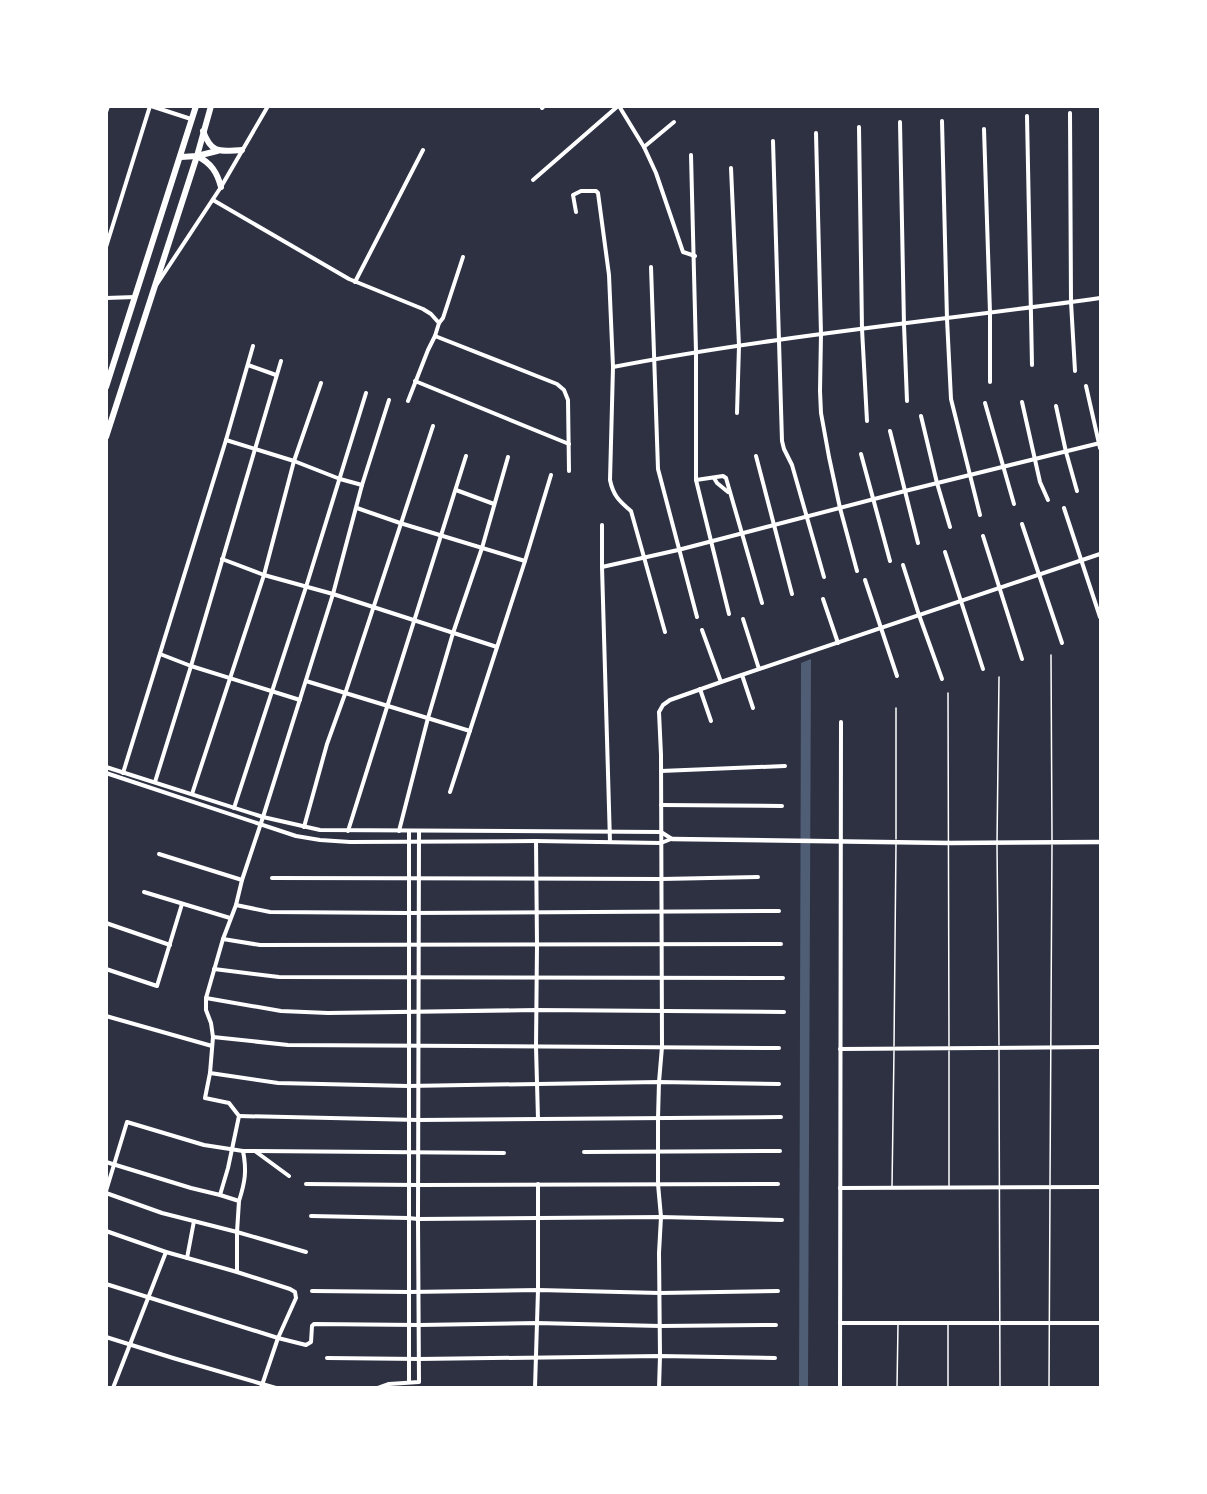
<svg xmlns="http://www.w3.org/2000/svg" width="1207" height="1494" viewBox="0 0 1207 1494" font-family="'Libre Baskerville',serif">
	<rect width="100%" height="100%" fill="#2d3142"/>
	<polygon fill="#4f5d75" points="811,659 808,1387 799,1388 801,663"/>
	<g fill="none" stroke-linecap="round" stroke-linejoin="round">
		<g stroke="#fff" stroke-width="1.5">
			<polyline points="1051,655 1052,840"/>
			<polyline points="948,693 949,1046"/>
			<polyline points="896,839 896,708"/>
			<polyline points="999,1045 997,844 999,677"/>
			<polyline points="894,1046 896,844"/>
			<polyline points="999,1050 1000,1388"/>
			<polyline points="949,1051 949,1187"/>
			<polyline points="1050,1185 1052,845"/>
			<polyline points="892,1187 894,1051"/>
			<polyline points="897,1388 898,1324"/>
			<polyline points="948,1388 948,1324"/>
			<polyline points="1049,1388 1050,1189"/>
		</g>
		<g stroke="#fff" stroke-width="4">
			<polyline points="151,106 191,119"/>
			<polyline points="619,106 644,147 656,173 683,252 695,256"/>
			<polyline points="542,108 544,106"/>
			<polyline points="106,112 108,106"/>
			<polyline points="1070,113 1071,302 1075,371"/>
			<polyline points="1027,116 1032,365"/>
			<polyline points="942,121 947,319 951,399 980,515"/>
			<polyline points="900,122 904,325 907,401"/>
			<polyline points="859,127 862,329 867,421"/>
			<polyline points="984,129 990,313 990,382"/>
			<polyline points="816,133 821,334 820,391 821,413 829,457 840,508 857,571"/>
			<polyline points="773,141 782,441 784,449 792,465 824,577"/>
			<polyline points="644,147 674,122"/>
			<polyline points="691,155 696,352 696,480 729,614"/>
			<polyline points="731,168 739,346 737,413"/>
			<polyline points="533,180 618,106"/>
			<polyline points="213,200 349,279 423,309 431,314 439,323 435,336 428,350 408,401"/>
			<path d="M576,212L573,195L581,191H596L598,193L609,275L613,367L610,480C613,495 619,501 631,511L665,632"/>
			<polyline points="106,247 150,106"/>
			<polyline points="651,267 658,469 697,617"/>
			<polyline points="355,282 423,150"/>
			<polyline points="157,284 221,187 268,106"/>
			<polyline points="106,298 135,297"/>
			<polyline points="439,323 443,318 463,257"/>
			<polyline points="435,336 557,384 564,390 568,400 569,471"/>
			<polyline points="248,365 276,375"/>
			<path d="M613,367C774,336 938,321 1100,298"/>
			<polyline points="415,381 569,444"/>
			<polyline points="1086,386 1100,448"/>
			<polyline points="1022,402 1040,482 1048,500"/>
			<polyline points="985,403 1014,504"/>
			<polyline points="1056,406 1066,452 1077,491"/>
			<polyline points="921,416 937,483 950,527"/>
			<polyline points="890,431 918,543"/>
			<polyline points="226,440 294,461 340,479 362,485"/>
			<polyline points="861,454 890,561"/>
			<polyline points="756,456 792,594"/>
			<polyline points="714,478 717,483 728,492"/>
			<polyline points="696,480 723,476 726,478 762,603"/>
			<polyline points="456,490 494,504"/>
			<polyline points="357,508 400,523 525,561"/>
			<polyline points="1064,508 1100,617"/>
			<polyline points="1022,524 1062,643"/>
			<polyline points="983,536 1022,659"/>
			<polyline points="945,552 983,669"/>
			<polyline points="222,559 264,575 333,594 497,647"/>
			<polyline points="903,565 919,615 942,679"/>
			<polyline points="602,566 602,525"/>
			<polyline points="865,580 897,676"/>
			<polyline points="823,599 838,643"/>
			<polyline points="743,619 759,669"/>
			<polyline points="702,630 721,682"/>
			<polyline points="160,654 191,666 300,700"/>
			<polyline points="742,675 753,708"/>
			<polyline points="306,681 470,731"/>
			<polyline points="700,689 711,721"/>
			<polyline points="106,767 263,817 320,830 661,832 672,839"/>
			<polyline points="661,771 785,766"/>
			<polyline points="106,773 296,836 320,840 350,842 536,841 661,843 671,839"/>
			<polyline points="123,773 226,440 253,346"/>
			<polyline points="155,782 191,666 281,361"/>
			<polyline points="450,792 525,561 551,475"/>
			<polyline points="192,794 264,575 294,461 321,383"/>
			<polyline points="661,805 782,806"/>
			<polyline points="234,808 306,587 366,393"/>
			<polyline points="304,827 327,744 345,694 433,426"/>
			<polyline points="348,831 466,456"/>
			<polyline points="399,831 428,718 453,633 482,548 508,457"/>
			<polyline points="536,841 537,945 536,1047 538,1119"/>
			<polyline points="610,842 602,567 678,550 905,491 1100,443"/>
			<polyline points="159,854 242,880"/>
			<polyline points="272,878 662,879 758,877"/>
			<polyline points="144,892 230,918"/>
			<polyline points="236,905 270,912 408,913 779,911"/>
			<polyline points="106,923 170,945"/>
			<polyline points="223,939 260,945 781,944"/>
			<polyline points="106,969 157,986 182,904"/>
			<polyline points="214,969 279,977 783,978"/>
			<polyline points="206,998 281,1011 328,1013 536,1010 784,1012"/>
			<polyline points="106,1016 212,1046"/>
			<polyline points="213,1037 288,1045 779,1048"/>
			<polyline points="840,1049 1100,1047"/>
			<polyline points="210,1073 278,1083 408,1086 659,1082 779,1084"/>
			<polyline points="239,1116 418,1120 781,1117"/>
			<polyline points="255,1151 289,1176"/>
			<polyline points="584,1152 780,1151"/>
			<polyline points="106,1162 191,1188 220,1195 228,1168 239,1116 229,1103 205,1098 210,1073 213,1037 211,1023 206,1010 206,998 223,939 236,905 242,880 263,817 333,594 362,485 389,400"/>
			<polyline points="306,1184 418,1185 778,1184"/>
			<polyline points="840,1188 1100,1187"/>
			<polyline points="106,1191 127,1122 204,1145 243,1151 504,1153"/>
			<polyline points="106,1193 162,1213 237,1232 306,1252"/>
			<polyline points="220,1195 239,1201 237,1232 237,1272"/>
			<path d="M239,1201C245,1182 247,1171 243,1151"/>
			<polyline points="311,1216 408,1218 418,1219 661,1217 782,1220"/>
			<polyline points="106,1231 166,1252 237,1272 290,1289 295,1292 296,1298 278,1338 261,1388"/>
			<polyline points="187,1258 194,1221"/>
			<polyline points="106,1284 278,1338 306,1345 311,1342 312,1326 314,1324 419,1325 537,1323 660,1326 776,1325"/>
			<polyline points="312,1291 409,1292 538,1290 660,1293 778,1291"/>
			<polyline points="840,1323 1100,1323"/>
			<polyline points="106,1337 173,1358 276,1388"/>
			<polyline points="327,1358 419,1359 660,1356 775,1358"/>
			<polyline points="409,1382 409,831"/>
			<polyline points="113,1388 166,1252"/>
			<polyline points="378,1388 389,1384 419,1382 418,1219 419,831"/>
			<polyline points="535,1388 538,1290 538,1184"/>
			<polyline points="659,1388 660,1356 659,1253 661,1217 658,1184 658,1118 659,1082 662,1047 661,755 659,712 663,705 670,700 721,682 1100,554"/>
			<polyline points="840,1388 841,722"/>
		</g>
		<polyline stroke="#fff" stroke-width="4.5" points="672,839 949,843 1100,842"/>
		<g stroke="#fff" stroke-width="6">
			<path d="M203,131C212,155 220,151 242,150"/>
			<path d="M197,156C211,163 217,172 221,187"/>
			<polyline points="181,157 197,156 217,151"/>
			<polyline points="106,387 196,106"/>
			<polyline points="106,437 197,156 211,106"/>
		</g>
	</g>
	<rect width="1207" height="1494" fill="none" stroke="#ffffff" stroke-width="216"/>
</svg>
